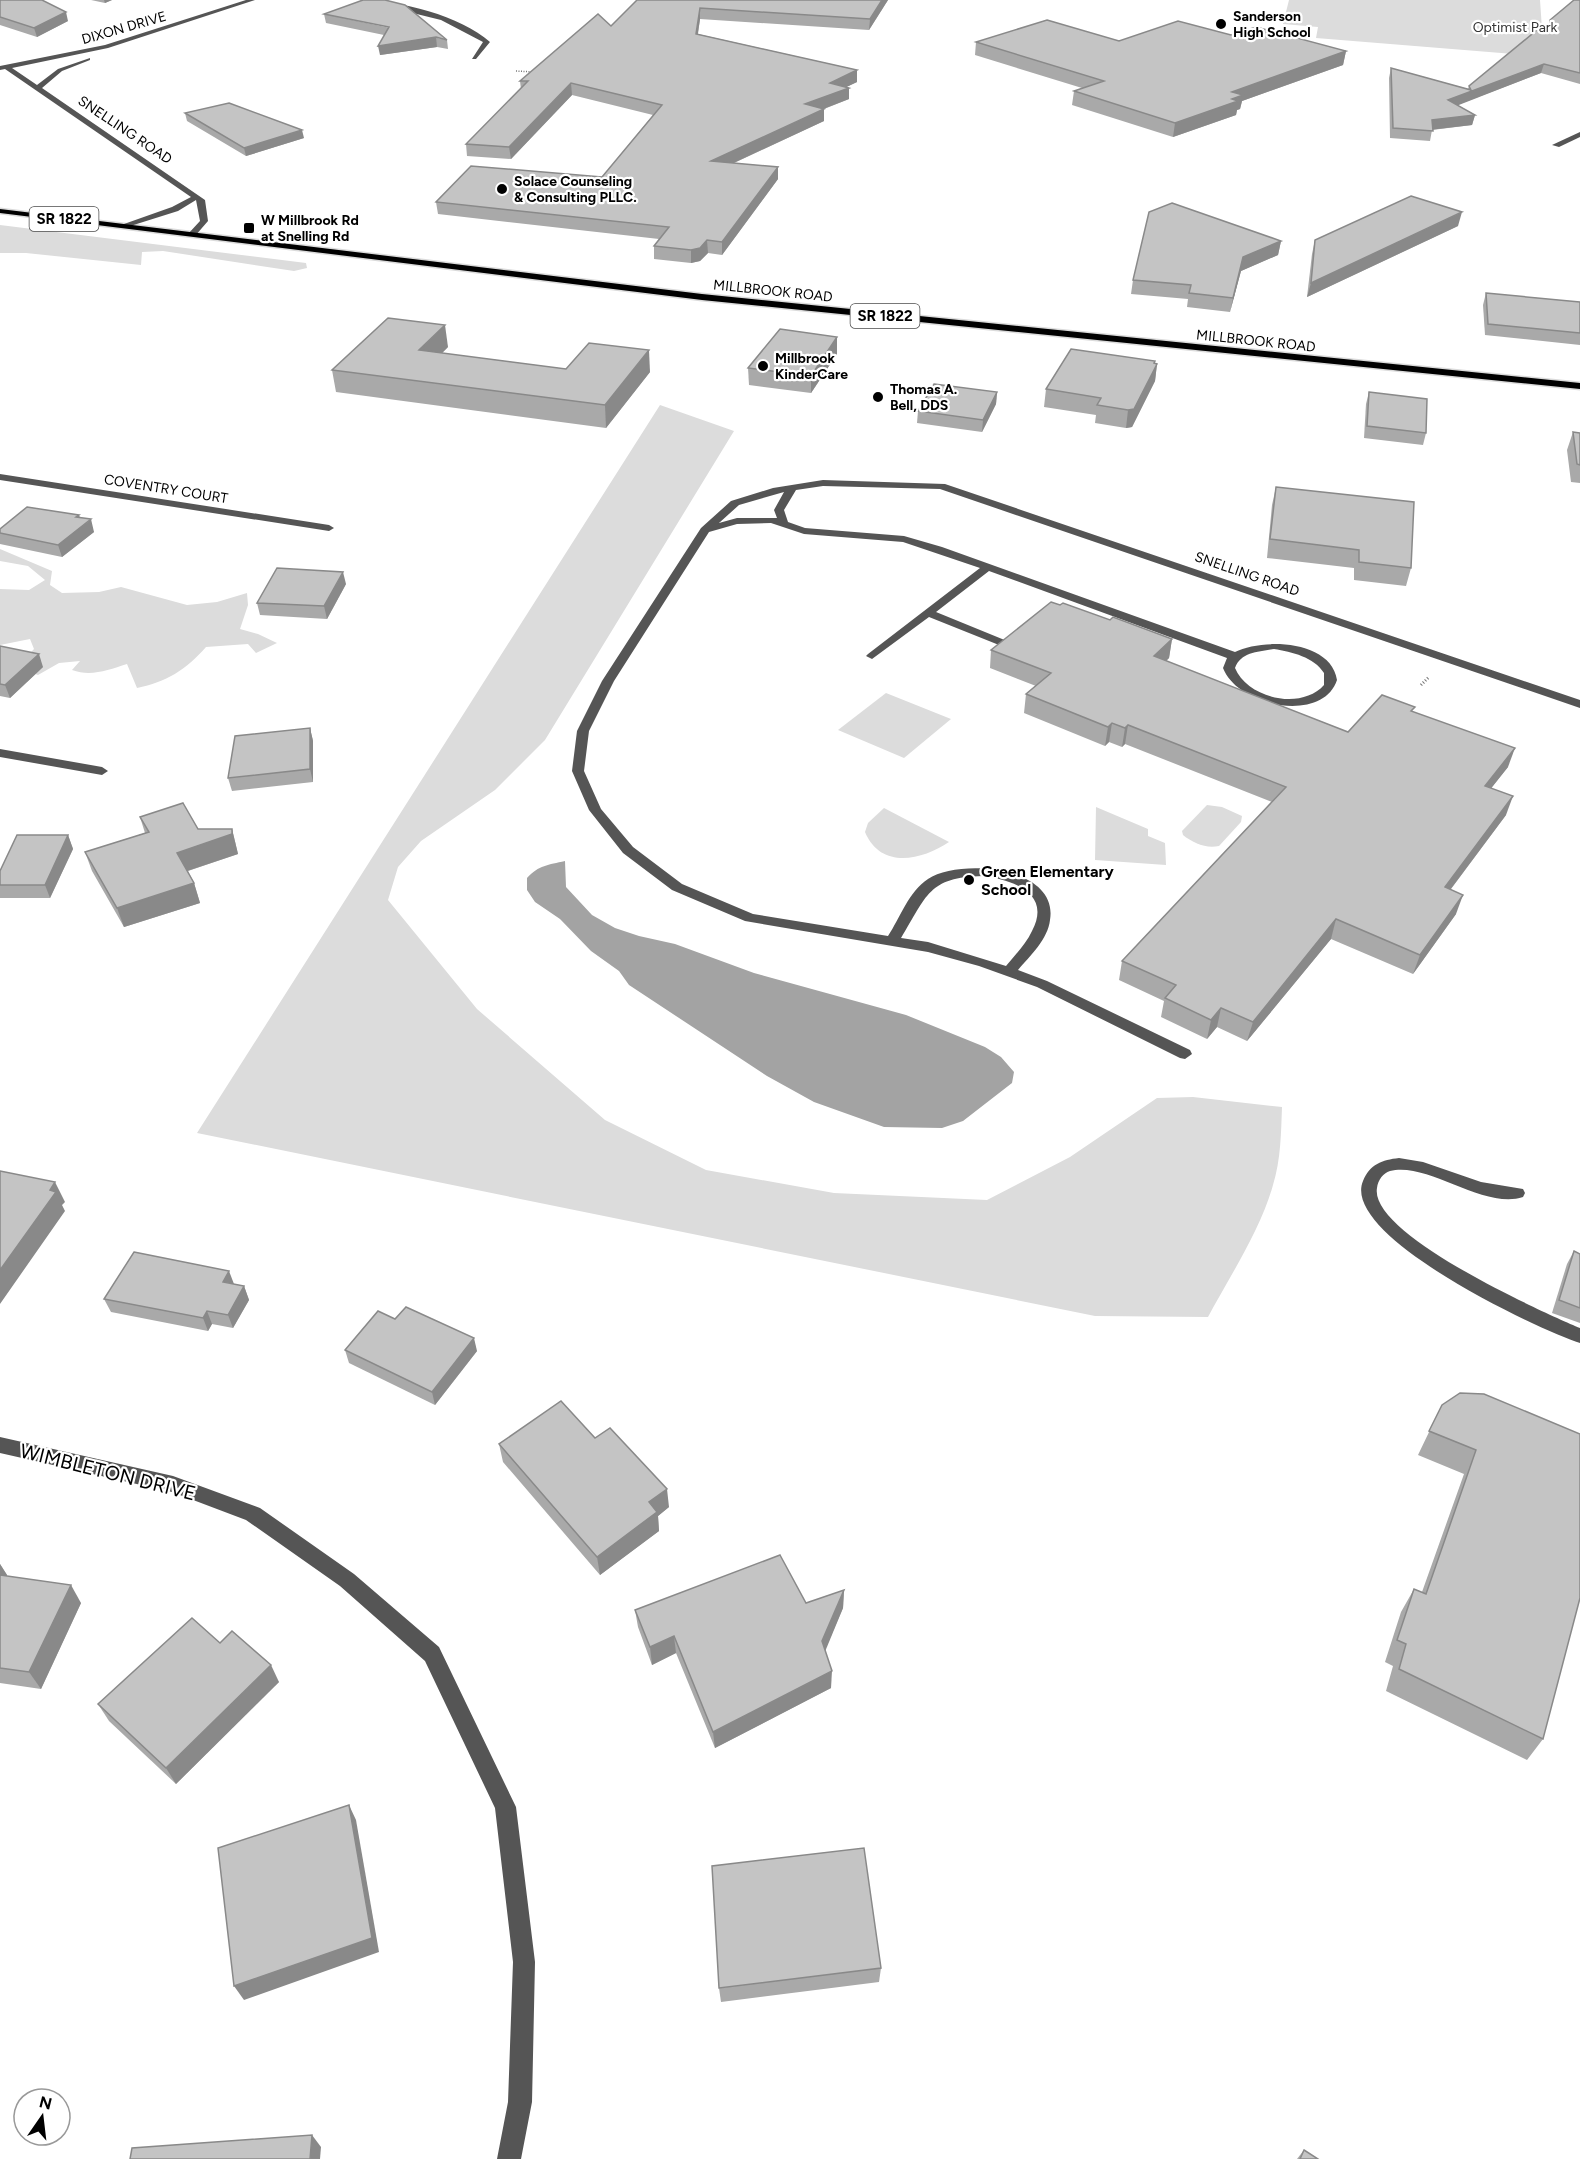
<svg xmlns="http://www.w3.org/2000/svg" width="1580" height="2159" viewBox="0 0 1580 2159" font-family="Figtree,sans-serif">
	<rect width="100%" height="100%" fill="#fff"/>
	<g fill="#dcdcdc">
		<polygon points="1289,0 1540,0 1542,29 1538,56 1316,38 1318,27 1283,24"/>
		<polygon points="0,225 306,263 307,268 294,271 163,251 142,252 141,265 26,253 0,253"/>
		<path d="M660,405L734,431L545,740L495,790L421,841L398,867L388,900L477,1009L605,1120L706,1170L834,1193L987,1200L1070,1157L1157,1098L1193,1097L1282,1107C1281,1133 1281,1159 1273,1185C1261,1229 1230,1276 1208,1317L1095,1316L197,1133Z"/>
		<path d="M0,549L52,571L50,585L62,593L99,592L121,587L187,605L217,602L247,593L248,605L240,629L258,634L277,643L256,653L248,644L206,647C186,670 166,682 137,688L127,664C108,670 91,677 72,670L80,661L59,663L38,675L22,669L19,665L34,649L30,639L0,645V589L29,590L45,580L28,566L0,561Z"/>
		<polygon points="886,693 951,719 904,758 838,730"/>
		<path d="M1207,805L1222,807L1242,816L1241,822L1219,846C1206,849 1193,843 1183,835L1182,831Z"/>
		<polygon points="1096,807 1148,829 1148,836 1165,843 1166,865 1095,860"/>
		<path d="M884,808L949,842C922,860 881,870 865,832L868,823Z"/>
	</g>
	<path fill="#a3a3a3" d="M565,861L566,887L592,915L615,928L639,936L675,944L754,973L906,1015L985,1047L1001,1057L1014,1072L1012,1083L963,1121L942,1128L884,1127L814,1102L767,1076L629,985L619,971L591,951L560,919L535,902L527,890V878C539,865 548,865 565,861Z"/>
	<g fill="none" stroke-linecap="round" stroke-linejoin="round">
		<g stroke="#dbdbdb" stroke-width="3">
			<polygon id="major" points="0,209 702,294 1580,383 1580,389 702,300 0,213"/>
		</g>
		<polyline stroke="#777" stroke-width="1.5" stroke-dasharray="1 1.5" stroke-linecap="butt" points="516,71 534,72"/>
		<polyline stroke="#777" stroke-width="3" stroke-dasharray="1 2" stroke-linecap="butt" points="1421,685 1429,677"/>
		<g fill="#555" fill-rule="evenodd">
			<polygon points="246,0 255,0 108,48 12,68 37,85 58,69 90,58 90,60 62,71 42,88 205,200 208,221 195,236 188,234 200,221 196,200 178,211 124,228 124,224 172,207 191,197 5,69 0,70 0,66 105,45"/>
			<path d="M360,0C399,0 461,16 490,42L476,59H472L483,42L441,20Z"/>
			<polygon points="1580,132 1580,137 1559,147 1552,145"/>
			<polygon points="0,474 329,525 334,528 329,531 0,480"/>
			<path d="M823,480L945,484L1580,700V708L940,489L823,486L796,490L784,510L788,522L805,528L904,536L942,547L1235,652C1262,638 1331,640 1337,680C1323,723 1239,708 1223,668L1227,658L989,571L936,612L1007,641V645H999L929,617L872,659L866,656L868,654L980,568L903,542L804,534L771,523L737,524L709,532L614,681L589,731L584,771L601,809L633,847L682,884L753,914L888,936C900,918 909,891 928,879C960,858 1059,866 1050,920C1048,939 1030,956 1018,970L1047,981L1190,1050L1192,1054L1185,1059L1180,1058L1037,987L979,966L928,952L745,921L672,890L623,853L589,810L572,771L577,731L602,681L701,528L731,501L773,488ZM784,492L774,510L777,518H737L719,523L739,505ZM1274,649C1292,652 1314,657 1324,673V685C1301,711 1247,698 1235,668C1241,652 1258,652 1274,649ZM983,876C1013,880 1052,893 1032,931C1026,944 1015,955 1006,966L928,942L901,938C927,896 928,877 983,876Z"/>
			<polygon points="0,749 102,767 108,771 102,775 0,757"/>
			<path d="M1399,1158L1423,1162L1481,1182L1523,1189L1525,1193L1523,1197C1484,1210 1427,1161 1390,1171C1383,1173 1378,1180 1377,1188C1369,1234 1542,1312 1580,1328V1343C1537,1329 1340,1236 1363,1181C1370,1164 1382,1160 1399,1158Z"/>
			<polygon points="0,1437 173,1476 260,1508 354,1574 439,1647 516,1807 535,1962 532,2102 521,2159 497,2159 508,2102 513,1962 495,1808 425,1661 340,1586 246,1520 172,1492 0,1453"/>
		</g>
		<use href="#major" fill="#000" fill-rule="evenodd"/>
	</g>
	<g fill="#a9a9a9">
		<polygon points="0,0 68,21 37,37 0,25"/>
		<polygon points="91,0 112,0 105,3"/>
		<polygon points="637,0 888,0 869,30 700,19 698,34 857,70 857,82 846,87 849,99 824,109 824,121 734,163 778,167 778,179 722,255 708,253 700,261 691,263 654,259 654,246 659,239 438,214 436,202 602,177 653,115 572,95 511,159 467,156 466,144 521,89 520,81 611,26"/>
		<polygon points="1580,0 1580,84 1541,73 1457,105 1475,115 1472,125 1432,130 1430,141 1390,138 1389,78 1391,68 1468,89 1469,86 1547,29 1550,20"/>
		<polygon points="324,14 447,40 448,49 437,47 380,55 384,35 326,23"/>
		<polygon points="1231,35 1346,51 1343,65 1242,101 1240,109 1237,110 1236,115 1173,137 1072,105 1074,91 1082,88 975,55 976,42 1119,41"/>
		<polygon points="185,113 304,138 246,156 187,121"/>
		<polygon points="1458,226 1307,297 1312,254 1315,240"/>
		<polygon points="1281,241 1278,255 1241,271 1230,312 1187,307 1188,299 1131,294 1133,280"/>
		<polygon points="1486,293 1580,302 1580,345 1485,335 1483,305"/>
		<polygon points="448,347 442,353 566,369 650,372 606,428 336,392 332,370"/>
		<polygon points="837,354 811,393 749,385 748,368"/>
		<polygon points="1155,361 1155,363 1157,364 1155,381 1132,427 1126,428 1095,423 1096,415 1044,407 1046,389"/>
		<polygon points="997,392 996,404 982,432 917,423 918,411"/>
		<polygon points="1369,392 1426,433 1423,445 1364,438 1366,404"/>
		<polygon points="1573,432 1580,433 1580,483 1571,482 1567,450"/>
		<polygon points="1276,487 1411,568 1406,586 1354,580 1354,568 1267,558 1272,505"/>
		<polygon points="80,518 94,532 62,557 0,544 0,533"/>
		<polygon points="346,584 327,619 260,615 257,603"/>
		<polygon points="1060,605 1172,639 1169,658 1166,661 1348,732 1414,712 1508,767 1491,788 1506,815 1451,889 1456,914 1413,974 1331,939 1247,1041 1217,1027 1207,1039 1161,1017 1164,1001 1119,980 1122,961 1272,802 1125,744 1122,747 1109,742 1105,746 1024,713 1026,694 1036,686 990,668 991,650"/>
		<polygon points="0,646 43,667 10,698 0,696"/>
		<polygon points="310,728 313,741 313,782 232,791 228,778"/>
		<polygon points="140,817 198,829 232,829 238,854 188,871 194,883 200,903 124,927 92,871 85,852 145,833"/>
		<polygon points="68,835 73,849 50,898 0,898 0,871"/>
		<polygon points="1574,1251 1580,1254 1580,1323 1552,1313 1567,1264"/>
		<polygon points="234,1284 244,1286 249,1300 233,1328 212,1324 208,1331 111,1312 104,1299"/>
		<polygon points="395,1319 477,1351 435,1405 349,1363 345,1350"/>
		<polygon points="1484,1394 1543,1739 1527,1760 1386,1691 1393,1666 1385,1662 1401,1612 1414,1589 1422,1592 1464,1474 1418,1455 1442,1405"/>
		<polygon points="595,1438 669,1507 658,1516 659,1531 600,1575 503,1462 499,1444"/>
		<polygon points="0,1564 7,1575 7,1576 81,1603 41,1689 0,1683"/>
		<polygon points="844,1590 843,1608 825,1650 831,1688 715,1748 676,1653 652,1665 638,1627 635,1610 806,1603"/>
		<polygon points="220,1643 279,1682 176,1784 109,1721 98,1704"/>
		<polygon points="881,1968 879,1982 721,2002 719,1988"/>
		<polygon points="1304,2150 1318,2159 1297,2159"/>
	</g>
	<g fill="#898989">
		<polygon points="104,0 112,0 105,3"/>
		<polygon points="882,0 888,0 869,30 870,19"/>
		<polygon points="700,8 700,19 696,45 696,34"/>
		<polygon points="66,12 68,21 37,37 34,28"/>
		<polygon points="436,37 437,47 380,55 378,46"/>
		<polygon points="1346,51 1343,65 1242,101 1240,109 1237,110 1236,115 1173,137 1175,123 1232,92"/>
		<polygon points="1544,64 1541,73 1446,110 1448,100"/>
		<polygon points="857,70 857,82 830,95 830,83"/>
		<polygon points="571,83 572,95 511,159 509,147"/>
		<polygon points="849,88 849,99 805,116 805,104"/>
		<polygon points="824,109 824,121 712,173 711,161"/>
		<polygon points="1475,115 1472,125 1429,130 1432,120"/>
		<polygon points="302,130 304,138 246,156 244,148"/>
		<polygon points="778,167 778,179 722,255 722,242"/>
		<polygon points="1462,212 1458,226 1307,297 1311,283"/>
		<polygon points="707,240 708,253 700,261 691,263 691,250"/>
		<polygon points="1281,241 1278,255 1241,271 1230,312 1233,298 1243,257"/>
		<polygon points="445,325 448,347 423,372 419,350"/>
		<polygon points="837,337 837,354 811,393 811,376"/>
		<polygon points="649,350 650,372 606,428 605,405"/>
		<polygon points="1155,361 1153,372 1157,364 1155,381 1132,427 1126,428 1128,410"/>
		<polygon points="997,392 996,404 982,432 983,420"/>
		<polygon points="79,515 83,526 91,519 94,532 62,557 58,545 76,517"/>
		<polygon points="343,572 346,584 327,619 324,606"/>
		<polygon points="1172,639 1169,658 1151,675 1154,656"/>
		<polygon points="39,654 43,667 10,698 5,685"/>
		<polygon points="1112,723 1109,742 1105,746 1108,727"/>
		<polygon points="1128,725 1125,744 1122,747 1125,728"/>
		<polygon points="310,728 313,741 313,782 310,769"/>
		<polygon points="1515,748 1508,767 1478,805 1485,786"/>
		<polygon points="1513,796 1506,815 1438,906 1445,887"/>
		<polygon points="232,829 238,854 184,872 177,853"/>
		<polygon points="68,835 73,849 50,898 45,885"/>
		<polygon points="194,883 200,903 124,927 117,908"/>
		<polygon points="1463,895 1456,914 1413,974 1420,955"/>
		<polygon points="1336,919 1331,939 1247,1041 1253,1022"/>
		<polygon points="1221,1008 1217,1027 1207,1039 1211,1020"/>
		<polygon points="55,1182 65,1202 62,1205 65,1211 0,1304 0,1270"/>
		<polygon points="229,1271 234,1284 223,1282"/>
		<polygon points="244,1286 249,1300 233,1328 228,1315"/>
		<polygon points="207,1311 212,1324 208,1331 203,1318"/>
		<polygon points="474,1338 477,1351 435,1405 432,1392"/>
		<polygon points="667,1489 669,1507 658,1516 659,1531 600,1575 597,1557 649,1502"/>
		<polygon points="0,1564 7,1575 0,1589"/>
		<polygon points="71,1585 81,1603 41,1689 29,1672"/>
		<polygon points="844,1590 843,1608 822,1659 822,1641"/>
		<polygon points="674,1636 676,1653 652,1665 650,1647"/>
		<polygon points="271,1665 279,1682 176,1784 166,1768"/>
		<polygon points="832,1671 831,1688 715,1748 713,1732"/>
		<polygon points="349,1805 356,1820 379,1952 244,2000 234,1986"/>
		<polygon points="312,2135 321,2147 320,2159 310,2159"/>
	</g>
	<g fill="#c4c4c4" stroke="#898989" stroke-width="1.5">
		<polygon points="0,0 42,0 66,12 34,28 0,17"/>
		<polygon points="363,0 385,0 405,5 447,40 436,37 378,46 389,27 324,14"/>
		<polygon points="637,0 882,0 870,19 700,8 696,34 857,70 830,83 849,88 805,104 824,109 711,161 778,167 722,242 707,240 700,248 691,250 654,246 669,227 436,202 471,166 602,177 662,105 571,83 509,147 466,144 528,81 520,81 598,14 611,26"/>
		<polygon points="1574,0 1580,0 1580,73 1544,64 1448,100 1475,115 1432,120 1433,131 1393,128 1391,68 1471,90 1469,86 1537,30 1550,29 1550,20"/>
		<polygon points="1047,20 1119,41 1178,21 1231,35 1256,27 1346,51 1232,92 1243,95 1232,99 1238,101 1175,123 1074,91 1104,81 976,42"/>
		<polygon points="229,103 302,130 244,148 185,113"/>
		<polygon points="1411,196 1462,212 1311,283 1315,240"/>
		<polygon points="1172,203 1281,241 1243,257 1233,298 1189,293 1191,285 1133,280 1149,212"/>
		<polygon points="1486,293 1580,302 1580,333 1488,324"/>
		<polygon points="388,318 445,325 419,350 566,369 589,343 649,350 605,405 332,370"/>
		<polygon points="780,329 837,337 811,376 748,368"/>
		<polygon points="1071,349 1155,361 1154,363 1157,364 1134,409 1128,410 1097,405 1101,398 1046,389"/>
		<polygon points="934,384 997,392 983,420 918,411"/>
		<polygon points="1369,392 1427,399 1426,433 1367,426"/>
		<polygon points="1573,432 1580,433 1580,465 1577,464"/>
		<polygon points="1276,487 1414,502 1411,568 1359,562 1359,550 1270,539"/>
		<polygon points="27,507 79,515 76,517 91,519 58,545 0,533 0,529"/>
		<polygon points="277,568 343,572 324,606 257,603"/>
		<polygon points="1051,602 1060,605 1063,603 1110,620 1113,617 1172,639 1154,656 1348,732 1382,695 1415,707 1411,711 1515,748 1485,786 1513,796 1445,887 1463,895 1420,955 1336,919 1253,1022 1221,1008 1211,1020 1165,998 1176,985 1122,961 1286,787 1128,725 1125,728 1112,723 1108,727 1026,694 1051,673 991,650"/>
		<polygon points="0,646 39,654 5,685 0,684"/>
		<polygon points="310,728 310,769 228,778 235,736"/>
		<polygon points="183,803 198,829 232,829 232,834 177,853 194,883 117,908 85,852 149,832 140,817"/>
		<polygon points="17,835 68,835 45,885 0,885 0,871"/>
		<polygon points="0,1171 55,1182 50,1190 56,1192 0,1270"/>
		<polygon points="1574,1251 1580,1254 1580,1308 1559,1300"/>
		<polygon points="134,1252 229,1271 223,1282 244,1286 228,1315 207,1311 203,1318 104,1299"/>
		<polygon points="406,1307 474,1338 432,1392 345,1350 378,1311 395,1319"/>
		<polygon points="1460,1393 1484,1394 1580,1434 1580,1598 1543,1739 1399,1669 1406,1644 1397,1640 1414,1589 1426,1594 1476,1450 1429,1431 1442,1405"/>
		<polygon points="561,1401 595,1438 610,1428 667,1489 649,1502 657,1512 597,1557 499,1444"/>
		<polygon points="780,1555 806,1603 844,1590 822,1641 832,1671 713,1732 674,1636 650,1647 635,1610"/>
		<polygon points="0,1575 71,1585 29,1672 0,1668"/>
		<polygon points="192,1618 220,1643 232,1631 271,1665 166,1768 98,1704"/>
		<polygon points="349,1805 372,1938 234,1986 218,1848"/>
		<polygon points="864,1848 881,1968 719,1988 712,1866"/>
		<polygon points="312,2135 310,2159 130,2159 132,2148"/>
		<polygon points="1304,2150 1318,2159 1300,2159"/>
	</g>
	<g fill="#000" stroke="#fff" stroke-width="2">
		<circle cx="1221" cy="24" r="6"/>
		<circle cx="502" cy="189" r="6"/>
		<rect x="243" y="222" width="12" height="12" rx="3"/>
		<circle cx="763" cy="366" r="6"/>
		<circle cx="878" cy="397" r="6"/>
		<circle cx="969" cy="880" r="6"/>
	</g>
	<g text-anchor="middle" dominant-baseline="central" stroke-width="4.5" stroke-linejoin="round" paint-order="stroke">
		<g font-size="14" font-weight="bold" fill="#000" stroke="#fff" text-anchor="start">
			<text x="1233" y="16">Sanderson<tspan x="1233" dy="16">High School</tspan></text>
			<text x="514" y="181">Solace Counseling<tspan x="514" dy="16">&amp; Consulting PLLC.</tspan></text>
			<text x="261" y="220">W Millbrook Rd<tspan x="261" dy="16">at Snelling Rd</tspan></text>
			<text x="775" y="358">Millbrook<tspan x="775" dy="16">KinderCare</tspan></text>
			<text x="890" y="389">Thomas A.<tspan x="890" dy="16">Bell, DDS</tspan></text>
		</g>
		<g font-size="14" fill="#333" stroke="#fff">
			<text x="1515" y="27">Optimist Park</text>
		</g>
		<g font-size="14" fill="#000" stroke="#fff">
			<text transform="translate(124 28) rotate(-16)">DIXON DRIVE</text>
			<text transform="translate(125 130) rotate(34)">SNELLING ROAD</text>
			<text transform="translate(773 291) rotate(6)">MILLBROOK ROAD</text>
			<text transform="translate(1256 341) rotate(6)">MILLBROOK ROAD</text>
			<text transform="translate(166 489) rotate(9)">COVENTRY COURT</text>
			<text transform="translate(1247 574) rotate(19)">SNELLING ROAD</text>
		</g>
		<g fill="#fff" stroke="#4c4c4c" stroke-width="1.5">
			<rect x="29.5" y="207" width="69" height="24" rx="4.5"/>
			<rect x="850.5" y="304" width="69" height="24" rx="4.5"/>
		</g>
		<g font-size="15" font-weight="bold" fill="#000">
			<text x="64" y="219">SR 1822</text>
			<text x="885" y="316">SR 1822</text>
		</g>
		<g font-size="16" font-weight="bold" fill="#000" stroke="#fff" text-anchor="start">
			<text x="981" y="871">Green Elementary<tspan x="981" dy="18">School</tspan></text>
		</g>
		<g font-size="20" fill="#000" stroke="#fff">
			<text transform="translate(108 1472) rotate(14)">WIMBLETON DRIVE</text>
		</g>
	</g>
	<g transform="translate(42 2117) rotate(14)"><circle r="28" fill="#ffffff" stroke="#999999" stroke-width="1.5"/>
	<path d="M0-4.5L10 22L0 15L-10 22Z" fill="#000000"/>
	<text y="-9" font-size="16" font-weight="bold" text-anchor="middle" fill="#000000">N</text>
	</g>
</svg>
